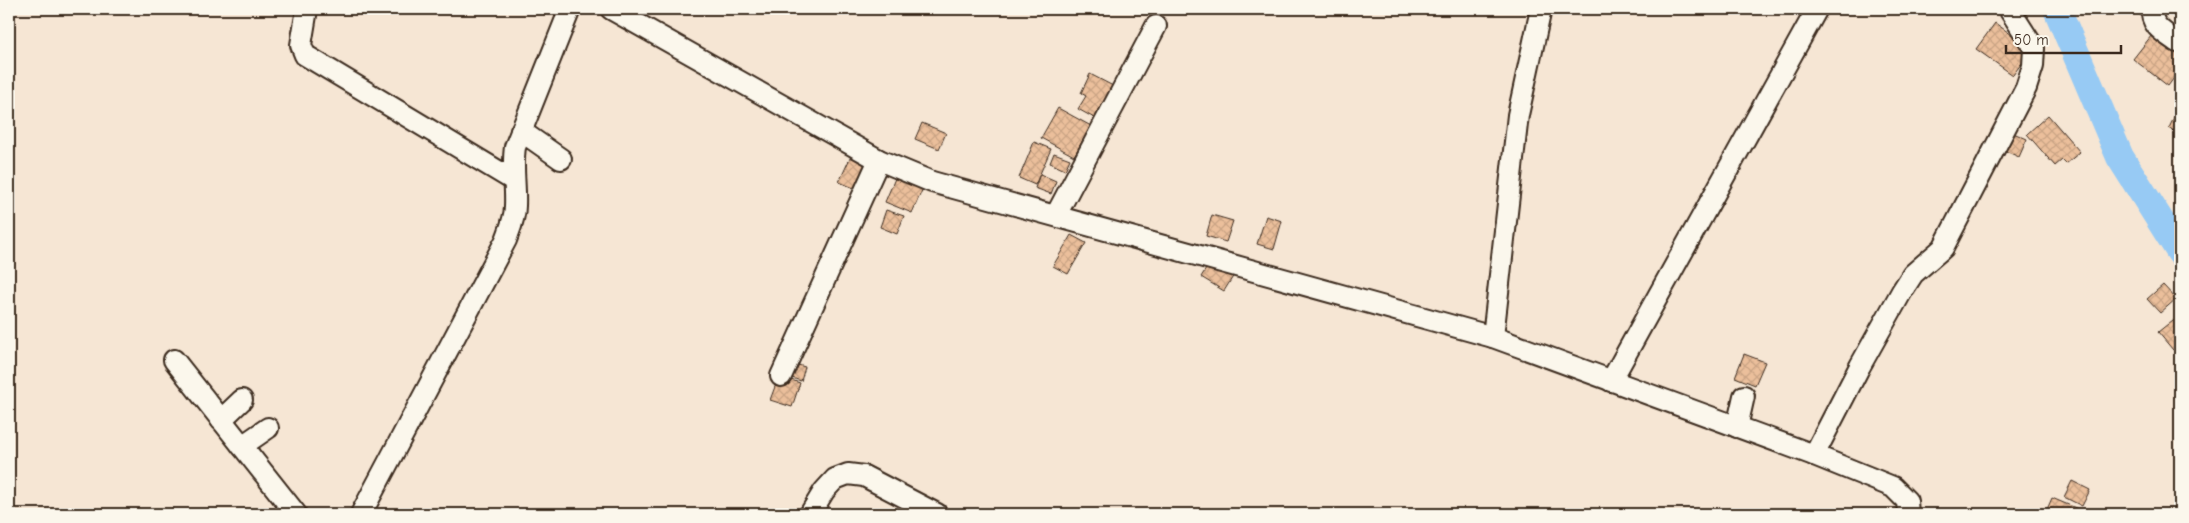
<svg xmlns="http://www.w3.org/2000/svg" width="2189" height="523" viewBox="0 0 2189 523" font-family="'Comic Neue',sans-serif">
	<defs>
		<pattern id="building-cross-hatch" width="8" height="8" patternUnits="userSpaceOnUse" patternTransform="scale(1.25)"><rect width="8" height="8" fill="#ebbf9b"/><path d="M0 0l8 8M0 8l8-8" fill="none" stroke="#caa485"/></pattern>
	</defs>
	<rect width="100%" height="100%" fill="#f6e6d4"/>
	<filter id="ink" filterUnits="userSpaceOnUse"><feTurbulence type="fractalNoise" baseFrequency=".02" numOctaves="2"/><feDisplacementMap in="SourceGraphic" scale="10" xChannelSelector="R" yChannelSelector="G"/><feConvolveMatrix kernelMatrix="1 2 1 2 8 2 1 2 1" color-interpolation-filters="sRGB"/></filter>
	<g filter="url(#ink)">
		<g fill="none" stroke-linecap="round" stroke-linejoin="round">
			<polyline stroke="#97caf4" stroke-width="28" points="2057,9 2120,157 2180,252"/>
		</g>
		<g fill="url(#building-cross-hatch)" stroke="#3b2a1e">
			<polygon points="1995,23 2032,49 2013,75 1976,49"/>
			<polygon points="2155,31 2180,51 2180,70 2168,86 2133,59"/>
			<polygon points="1090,74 1113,86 1096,119 1078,109 1086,96 1081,93"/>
			<polygon points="2179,107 2180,107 2180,134 2169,128"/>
			<polygon points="1058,108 1091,126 1074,156 1041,138"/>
			<polygon points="2048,115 2080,152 2066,164 2062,160 2055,166 2027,134"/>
			<polygon points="922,123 946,133 939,149 915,139"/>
			<polygon points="2009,131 2027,139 2019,157 2001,149"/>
			<polygon points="1034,142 1051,149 1035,185 1019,178"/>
			<polygon points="1054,153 1070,159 1065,170 1050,163"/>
			<polygon points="851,156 870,164 859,190 839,182"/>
			<polygon points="1040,174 1056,181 1051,194 1035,188"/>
			<polygon points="896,176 923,188 912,213 885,202"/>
			<polygon points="886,210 904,216 897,234 880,227"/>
			<polygon points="1212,215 1233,221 1226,242 1206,236"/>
			<polygon points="1266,216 1282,221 1274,249 1257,244"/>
			<polygon points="1071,235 1086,243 1068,274 1053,266"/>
			<polygon points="1211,261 1234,275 1224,291 1201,277"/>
			<polygon points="2163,285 2176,299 2160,313 2147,299"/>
			<polygon points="2173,320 2180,329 2180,344 2173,350 2158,332"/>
			<polygon points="1744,354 1765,362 1755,385 1735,377"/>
			<polygon points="791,363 805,367 801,381 786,376"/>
			<polygon points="779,376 800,383 792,407 770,400"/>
			<polygon points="2072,481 2090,490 2082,506 2064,497"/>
			<polygon points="2052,498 2078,509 2076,514 2045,514"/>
		</g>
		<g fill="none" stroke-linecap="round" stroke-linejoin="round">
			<g stroke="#3b2a1e" stroke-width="24">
				<g id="minor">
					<polyline points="307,9 301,45 305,55 513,180"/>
					<polyline points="611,9 879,160 932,182 1493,337 1814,455 1893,487 1907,501 1908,514"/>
					<path d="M2152,9C2150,26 2165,33 2177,42"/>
					<polyline points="521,131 561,159"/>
					<polyline points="1056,215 1156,26"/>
					<polyline points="1493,337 1518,115 1541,9"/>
					<polyline points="174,360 296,514"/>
					<polyline points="781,376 879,160"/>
					<polyline points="1611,381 1817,9"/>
					<polyline points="221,420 242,400"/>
					<polyline points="1737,427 1744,396"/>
					<polyline points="242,446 268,428"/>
					<polyline points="1814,455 1860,366 1902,291 1913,274 1943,248 2026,88 2033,66 2034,48 2009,9"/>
					<path d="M361,514L506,240C510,229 515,218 515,206C516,186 512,167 515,147L570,9"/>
					<polyline points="810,514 824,491 835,479 848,474 864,476 937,514"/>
				</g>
			</g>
			<use href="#minor" stroke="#fbf7ec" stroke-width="20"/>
		</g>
	</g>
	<rect width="2189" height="523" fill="none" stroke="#fbf7ec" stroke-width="30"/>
	<rect x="15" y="15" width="2159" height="493" fill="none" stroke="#3b2a1e" stroke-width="2" filter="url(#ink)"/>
	<path d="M2006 45v8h115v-8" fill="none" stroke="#3b2a1e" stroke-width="2.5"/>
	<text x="2014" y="45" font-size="15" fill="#3b2a1e" stroke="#fbf7ec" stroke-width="4" paint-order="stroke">50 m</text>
</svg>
